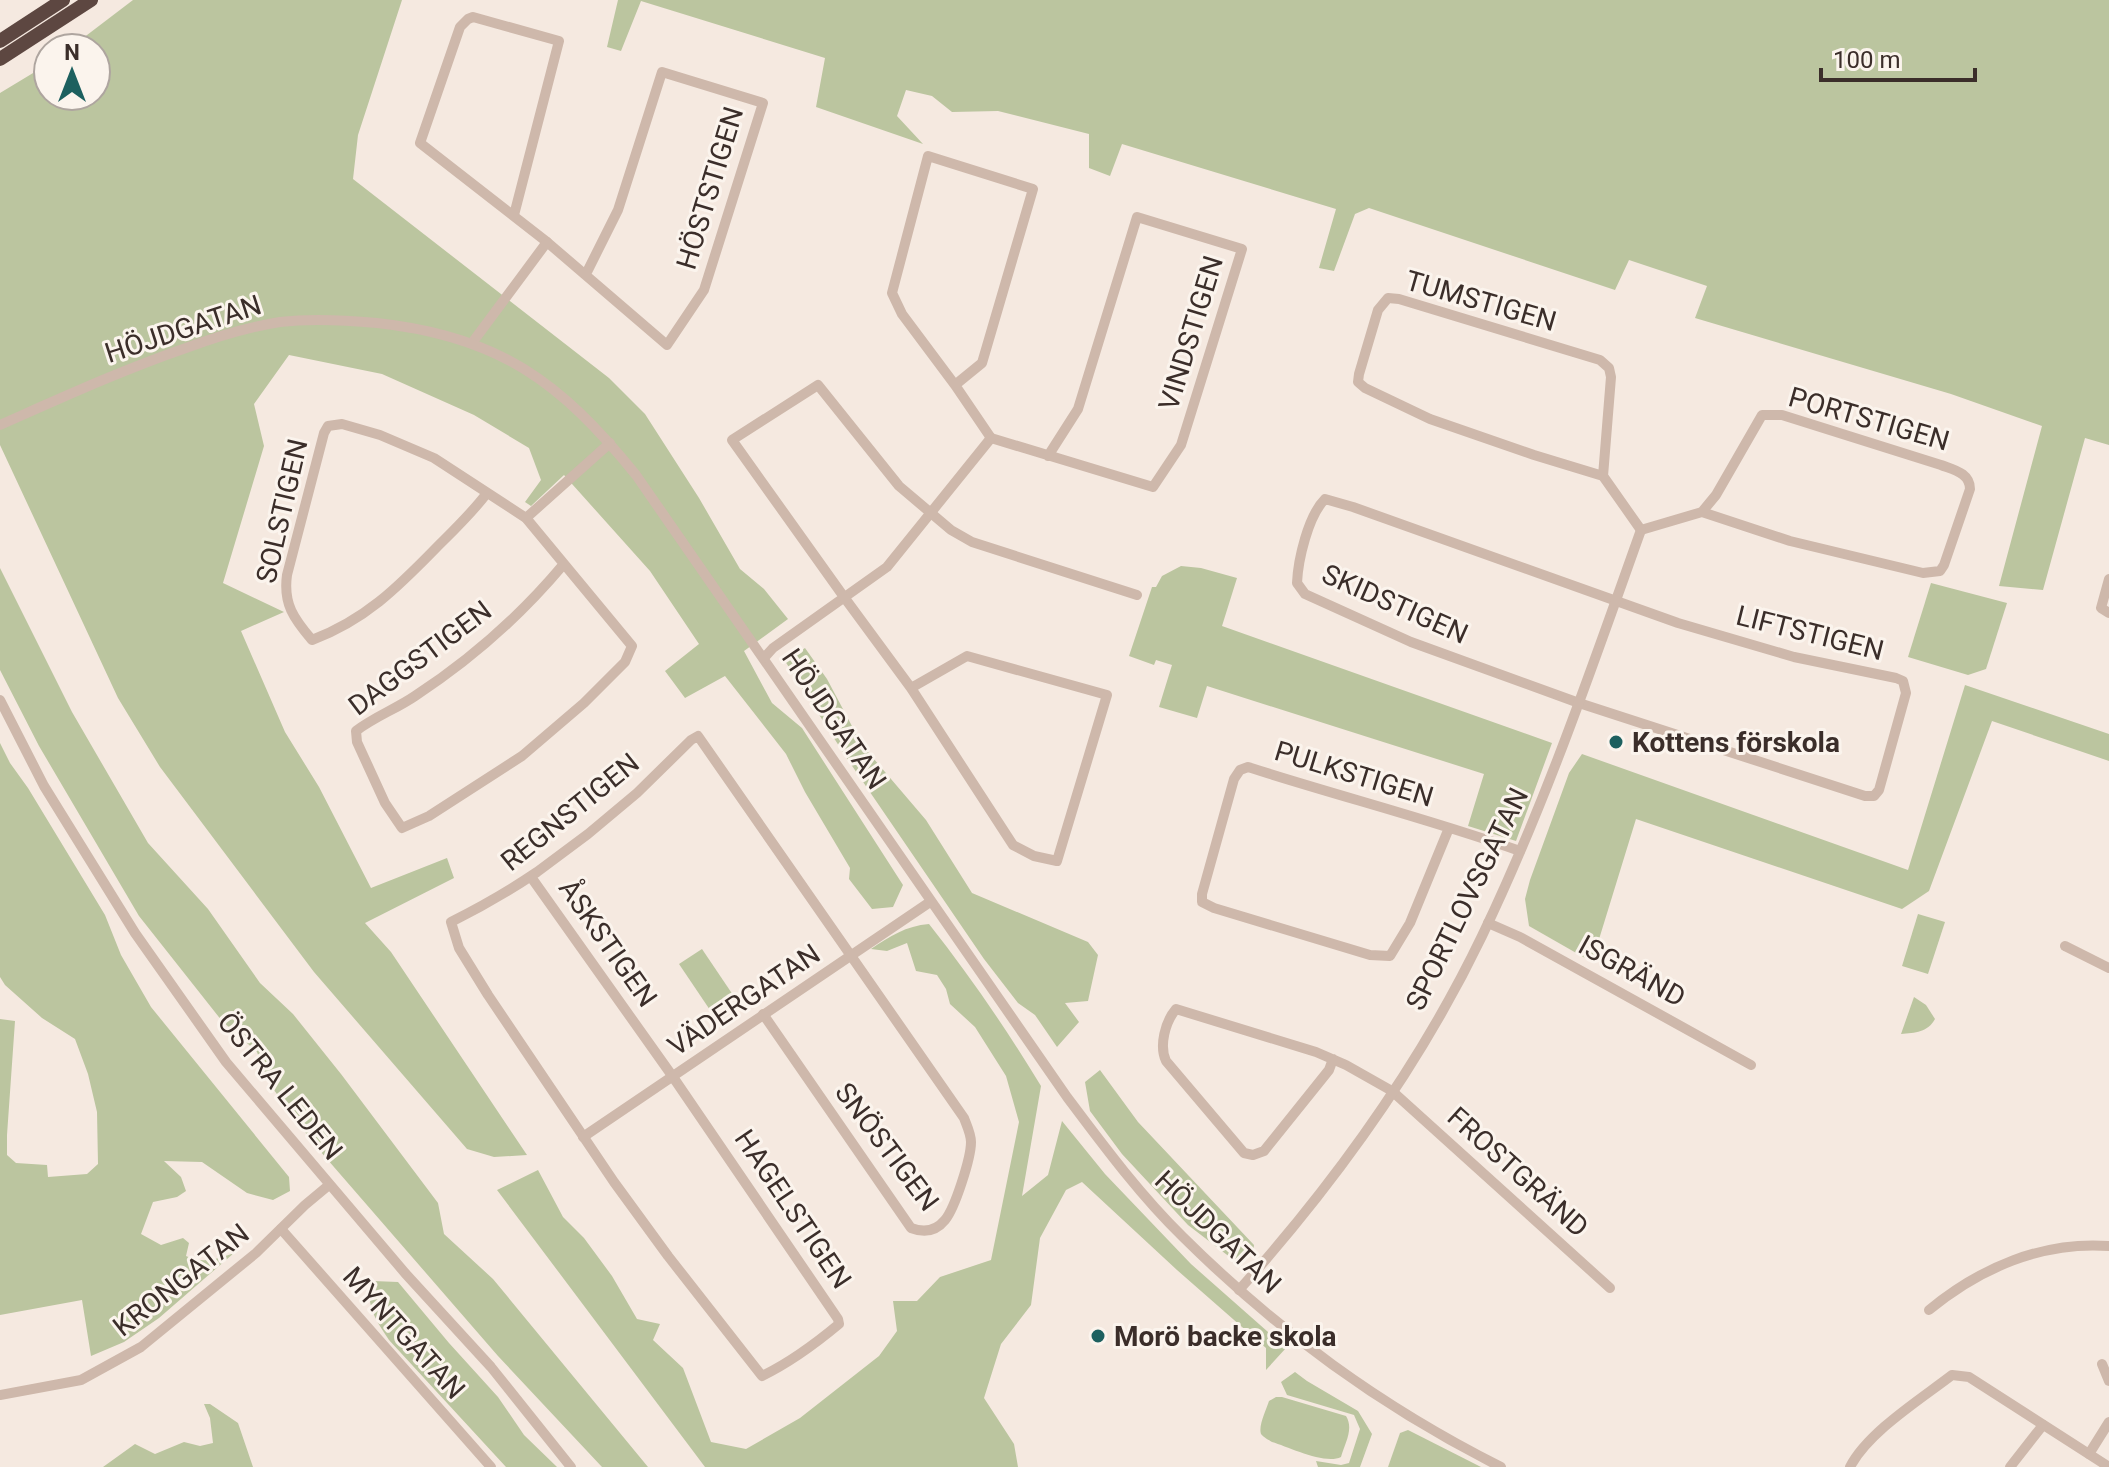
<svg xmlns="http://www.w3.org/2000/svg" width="2109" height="1467" viewBox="0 0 2109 1467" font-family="Roboto,sans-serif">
	<rect width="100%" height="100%" fill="#f5e9e0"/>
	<g fill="#bbc59f">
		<polygon points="133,0 402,0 358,135 353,179 609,378 645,414 699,498 740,569 764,589 788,619 744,651 772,703 802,728 903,885 893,907 872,909 849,879 850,868 805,792 786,754 725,676 685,698 665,671 699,644 650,571 564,475 531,506 525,502 541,480 529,448 474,415 382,374 289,355 254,404 264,446 223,583 284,612 241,631 285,732 319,787 371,888 447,858 454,878 365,923 391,952 527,1155 494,1157 467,1149 314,972 160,767 118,698 0,445 0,93 48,64 48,96 96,96 96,48 70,48"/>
		<polygon points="618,0 2109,0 2109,445 2085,438 2043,590 1999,586 2042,426 1951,394 1695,318 1707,286 1629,260 1615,290 1369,208 1355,214 1334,271 1319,268 1336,209 1122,144 1110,176 1089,168 1089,134 998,111 952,112 932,96 906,90 897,116 923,144 816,107 825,58 641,1 621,51 607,47"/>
		<polygon points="1181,566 1201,568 1237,578 1222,626 1552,743 1516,841 1468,826 1484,774 1207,686 1197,718 1159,707 1172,665 1156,660 1154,665 1129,656 1152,587 1156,587 1162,576"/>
		<polygon points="0,568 72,712 148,843 208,909 260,983 293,1014 341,1074 438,1203 444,1234 493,1279 648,1467 602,1467 498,1356 314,1144 268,1082 257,1052 222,1021 139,916 39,746 0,670"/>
		<polygon points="1931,583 2007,603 1986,669 1968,675 1908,657"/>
		<polygon points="805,648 827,679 862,745 926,820 972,893 1088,942 1098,955 1088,1001 1065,1003 1079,1022 1057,1047 1035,1015 1018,1003 984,959 846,757 785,661"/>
		<polygon points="1965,685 2109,734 2109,761 1992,721 1929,891 1902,909 1636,819 1592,962 1529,926 1525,899 1530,880 1569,773 1582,754 1908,870"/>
		<path d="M0,743L10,763L28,788L105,915L121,955L151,1007L289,1177L290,1191L273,1200L247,1193L202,1162L164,1161L181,1177L186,1191L177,1197L153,1202L141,1234L161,1245L183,1238L189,1243L186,1256C203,1264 217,1259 234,1253L159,1318L124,1342L91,1356L82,1300L0,1315V1019L15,1021L7,1135V1155L16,1163L47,1165L48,1177L87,1174L98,1164L97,1112L88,1074L75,1039L42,1018L5,985L0,977Z"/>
		<polygon points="1918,914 1945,922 1928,974 1902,966"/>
		<path d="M929,924C970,976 1007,1030 1041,1086L1022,1196L1048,1175L1062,1121L1105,1174L1191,1264L1286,1348L1266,1370V1348L1177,1270L1082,1182L1066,1190L1040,1238L1031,1305L1001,1344L984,1398L1014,1444L1018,1467H705L497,1190L538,1170L563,1217L584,1238L612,1276L637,1319L660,1324L653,1340L683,1368L711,1442L746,1449L800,1418L879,1356L897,1331L893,1301H917L940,1277L991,1260L1019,1122L1006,1076L975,1027L950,1004L946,989L937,975L916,971L907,943L887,951L871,949C890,936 906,926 929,924Z"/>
		<polygon points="702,949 733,995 710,1010 679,964"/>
		<path d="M1914,997L1926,1005L1935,1019C1928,1032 1915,1033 1901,1034Z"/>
		<polygon points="1100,1070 1138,1122 1254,1245 1253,1253 1235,1261 1188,1225 1122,1154 1090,1111 1085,1082"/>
		<path d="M373,1281L398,1282L449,1343L498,1397L524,1435L557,1467H506L389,1340C377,1322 363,1303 373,1281Z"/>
		<polygon points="1295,1372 1307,1381 1358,1411 1372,1434 1360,1467 1318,1467 1316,1461 1341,1465 1349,1463 1360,1429 1354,1415 1287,1395 1281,1382"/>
		<path d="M1276,1397H1282L1346,1416C1354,1429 1345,1443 1341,1457C1325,1465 1289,1447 1272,1442C1269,1440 1263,1437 1261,1434C1258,1426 1267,1408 1269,1401Z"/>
		<polygon points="204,1404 210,1404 238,1423 253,1467 103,1467 135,1444 155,1454 184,1442 200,1446 213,1443 210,1418"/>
		<polygon points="1408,1430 1481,1467 1388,1467 1400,1433"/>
	</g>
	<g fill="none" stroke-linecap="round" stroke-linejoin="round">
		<g stroke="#ceb8ab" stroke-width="10">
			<polyline points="514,215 559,41 473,17 468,19 460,27 420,143 547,242 667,345 704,290 763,103 662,72 618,210 586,274"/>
			<polyline points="472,343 547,242"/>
			<polyline points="955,385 982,363 1033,189 928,156 892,293 902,314 955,385 991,438"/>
			<path d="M0,425C61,398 122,370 186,348C216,337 248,327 280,322C312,318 345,320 377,323C499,336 561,382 636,475L1067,1097C1103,1145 1140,1195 1183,1237C1279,1332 1380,1406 1501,1467"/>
			<polyline points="991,438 1153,487 1181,445 1242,249 1137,217 1078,409 1048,456"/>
			<polyline points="1603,476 1534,455 1430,419 1365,388 1358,382 1359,374 1378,310 1388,298 1399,299 1600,360 1609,368 1611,377 1603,476 1641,530"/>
			<path d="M487,493C472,513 454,530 436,548C397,588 365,620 312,640C294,619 283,604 287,575L324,433L328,426L342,424L380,435L434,458L526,518L632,646L625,662L584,703L522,756L429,816L402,828L385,803L357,742L356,731C374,717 396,709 415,696C470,660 521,615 563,565"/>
			<path d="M1325,499L1353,507L1678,623L1794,657L1896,678L1903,681L1906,693L1879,790L1874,796H1865L1579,703L1411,642L1305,594L1297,583C1298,560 1308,516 1325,499Z"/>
			<polyline points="526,518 610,443"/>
			<path d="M1641,530L1702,512L1716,495L1762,415H1782L1941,465C1954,470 1970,473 1970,489L1944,565L1940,571L1923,573L1790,541L1702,512"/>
			<polyline points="2109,579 2101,608 2109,613"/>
			<polyline points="764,658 773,648 887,567 991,438"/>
			<polyline points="911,688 967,656 1107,695 1057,861 1034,856 1013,845 911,688 844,597 732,440 818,385 899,486 951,530 972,542 1137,595"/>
			<polyline points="0,700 44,786 135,933 226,1062 405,1273 491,1367 571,1467"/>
			<path d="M1449,828L1410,923L1390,956L1370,955L1214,908L1202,902V894L1234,779L1240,770L1248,767C1338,796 1430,819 1520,851"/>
			<path d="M531,877L673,1077L838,1319L839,1324C815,1344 791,1362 762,1376L668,1256L614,1182L488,995L459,948L451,922C481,907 509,891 537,872L588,834L637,793L691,740L698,736L964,1118C967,1126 971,1134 971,1142C971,1158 955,1208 945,1220C936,1231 924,1233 911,1228L763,1014"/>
			<polyline points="1488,923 1520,937 1751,1065"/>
			<polyline points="2065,946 2109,968"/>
			<path d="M1333,1059L1329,1070L1264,1151L1253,1155L1244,1153L1166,1061C1159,1046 1165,1022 1176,1009L1316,1052L1346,1065L1392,1091L1610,1288"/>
			<polyline points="583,1137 930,902"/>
			<polyline points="281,1229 491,1467"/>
			<path d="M1239,1290C1333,1185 1421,1063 1482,936C1545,805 1592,667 1641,530"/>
			<path d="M1929,1310C1980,1268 2042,1241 2109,1246"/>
			<polyline points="2102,1364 2109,1381"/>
			<polyline points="0,1395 81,1380 141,1347 256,1253 305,1205 329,1185"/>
			<polyline points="2089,1454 2109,1422"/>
			<path d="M1850,1467C1868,1432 1921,1399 1952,1375L1969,1377L2109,1467"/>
			<polyline points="2010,1467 2043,1425"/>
		</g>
		<g stroke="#5d4741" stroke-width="14">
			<polyline points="0,41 63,0"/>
			<polyline points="0,59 91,0"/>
		</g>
	</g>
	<g fill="#1d605f" stroke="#fbf4ed" stroke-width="3">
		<circle cx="1616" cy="742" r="8"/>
		<circle cx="1098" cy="1336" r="8"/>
	</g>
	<g text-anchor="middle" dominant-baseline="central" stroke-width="6" stroke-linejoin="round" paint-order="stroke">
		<g font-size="28" fill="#3b2e2a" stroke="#fbf4ed">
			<text transform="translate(710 188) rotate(-73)">HÖSTSTIGEN</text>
			<text transform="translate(1481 301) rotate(16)">TUMSTIGEN</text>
			<text transform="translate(183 329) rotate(-18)">HÖJDGATAN</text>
			<text transform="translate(1191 333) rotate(-73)">VINDSTIGEN</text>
			<text transform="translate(1869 419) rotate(16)">PORTSTIGEN</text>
			<text transform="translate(282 511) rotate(-77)">SOLSTIGEN</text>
			<text transform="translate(1395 604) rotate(24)">SKIDSTIGEN</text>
			<text transform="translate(1810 633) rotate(14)">LIFTSTIGEN</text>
			<text transform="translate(420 658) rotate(-37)">DAGGSTIGEN</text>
			<text transform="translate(834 719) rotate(56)">HÖJDGATAN</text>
			<text transform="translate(1354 774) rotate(17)">PULKSTIGEN</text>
			<text transform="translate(570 812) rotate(-39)">REGNSTIGEN</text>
			<text transform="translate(1467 899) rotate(-64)">SPORTLOVSGATAN</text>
			<text transform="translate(608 943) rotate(55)">ÅSKSTIGEN</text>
			<text transform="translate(1632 971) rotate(29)">ISGRÄND</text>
			<text transform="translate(744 1000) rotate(-34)">VÄDERGATAN</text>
			<text transform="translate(280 1086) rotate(51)">ÖSTRA LEDEN</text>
			<text transform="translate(887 1147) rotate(53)">SNÖSTIGEN</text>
			<text transform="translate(1518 1172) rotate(42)">FROSTGRÄND</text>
			<text transform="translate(793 1209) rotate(56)">HAGELSTIGEN</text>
			<text transform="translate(1218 1232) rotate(44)">HÖJDGATAN</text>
			<text transform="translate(181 1280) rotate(-38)">KRONGATAN</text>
			<text transform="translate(404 1333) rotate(48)">MYNTGATAN</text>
		</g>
		<g font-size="28" font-weight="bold" fill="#3b2e2a" stroke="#fbf4ed" text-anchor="start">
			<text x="1632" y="742">Kottens förskola</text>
			<text x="1114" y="1336">Morö backe skola</text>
		</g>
	</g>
	<g transform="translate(72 72)"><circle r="38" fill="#fbf4ed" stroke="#aea59f" stroke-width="2"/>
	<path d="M0-6L14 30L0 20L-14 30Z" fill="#1d605f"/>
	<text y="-12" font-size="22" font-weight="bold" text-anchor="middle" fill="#3b2e2a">N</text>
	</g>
	<path d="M1821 68v12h154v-12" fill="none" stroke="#3b2e2a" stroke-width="4"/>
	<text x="1833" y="68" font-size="24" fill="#3b2e2a" stroke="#fbf4ed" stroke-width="6" paint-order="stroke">100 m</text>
</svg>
